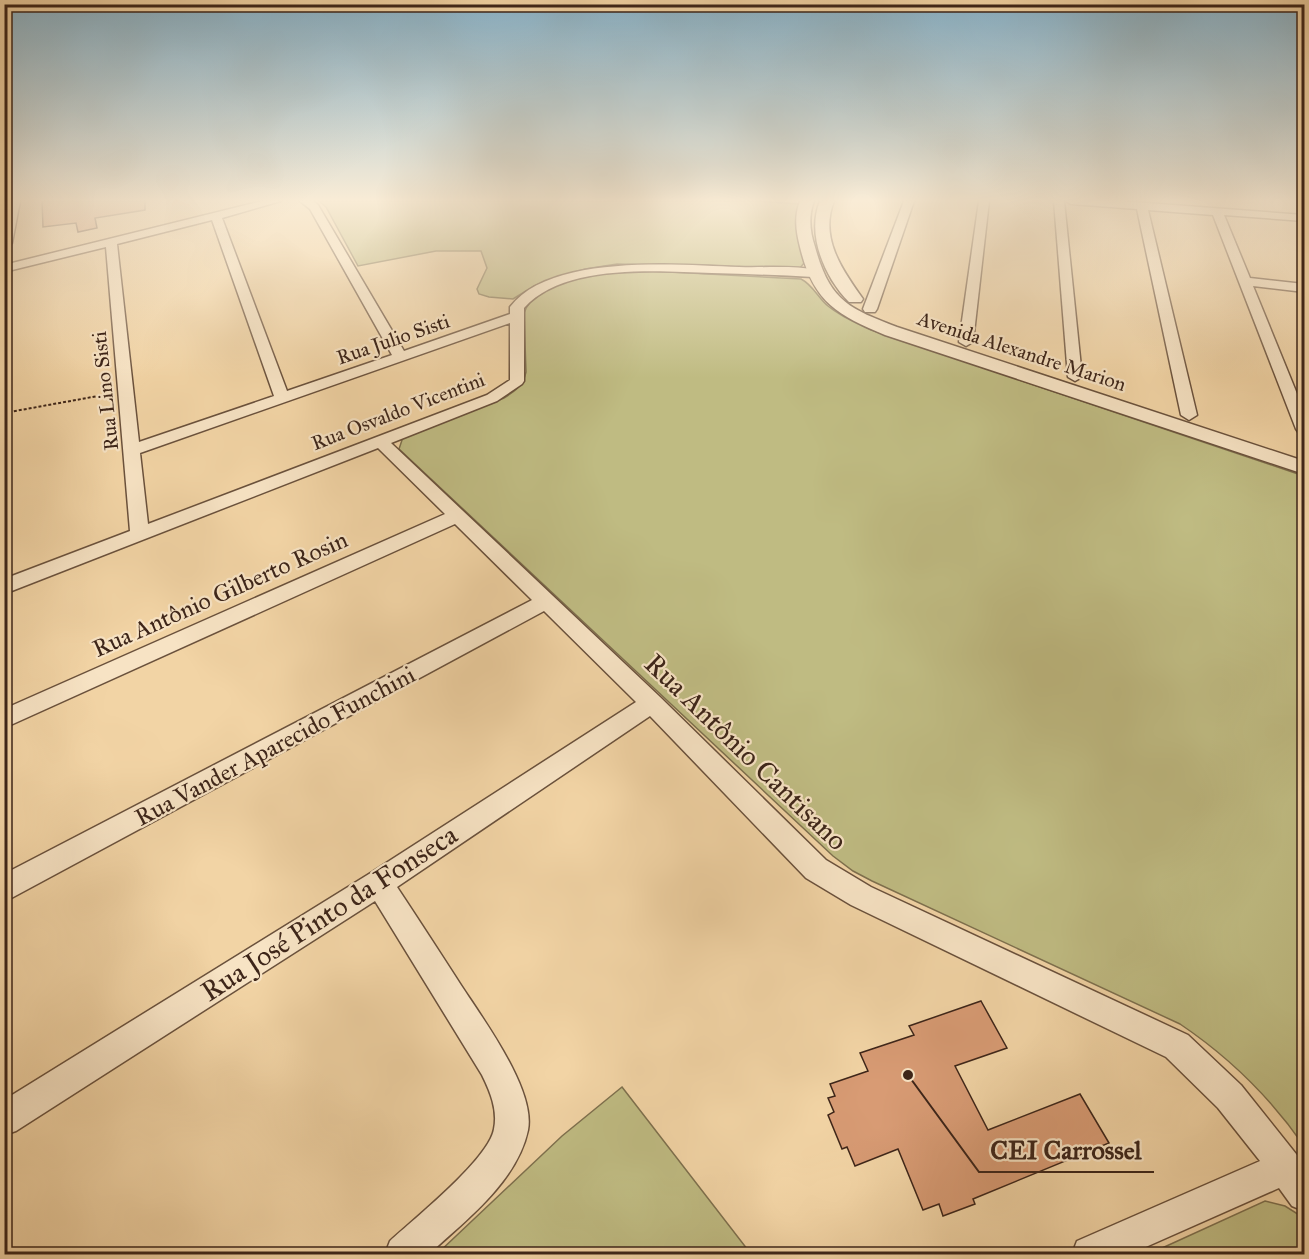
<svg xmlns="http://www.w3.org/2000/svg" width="1309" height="1259" viewBox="0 0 1309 1259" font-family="'IM FELL Great Primer',serif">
	<rect width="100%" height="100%" fill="#f2d4a5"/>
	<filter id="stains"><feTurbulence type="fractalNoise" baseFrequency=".00333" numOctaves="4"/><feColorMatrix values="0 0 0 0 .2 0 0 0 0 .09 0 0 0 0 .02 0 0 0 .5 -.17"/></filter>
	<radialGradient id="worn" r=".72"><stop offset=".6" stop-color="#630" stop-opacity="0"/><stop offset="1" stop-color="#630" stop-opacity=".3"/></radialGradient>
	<g fill="#bfbb82" stroke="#7e704e" stroke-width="1.5">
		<polygon points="319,201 759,201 799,204 796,219 804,263 800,268 793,268 617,264 585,269 549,280 534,286 513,299 489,297 479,294 477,289 487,268 481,251 436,251 358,266 326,207"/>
		<path d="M633,270L801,279C813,285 818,298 828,306C841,317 856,323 871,330L1304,476V1146C1270,1097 1229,1057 1180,1024L872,881L853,871L833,856L399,449L403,437L504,398C515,391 523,386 526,372L524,313C535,280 604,273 633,270Z"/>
		<polygon points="622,1087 751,1254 437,1254 562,1136"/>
		<polygon points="1265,1201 1285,1206 1304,1218 1304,1254 1149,1254"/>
	</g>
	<g fill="#d89b74" stroke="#3d2519" stroke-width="1.5">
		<polygon points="42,201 145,201 145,210 95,218 97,228 78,232 76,223 43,227"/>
		<polygon points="981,1001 1007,1048 955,1066 988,1130 1080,1094 1109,1143 973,1199 975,1204 943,1216 939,1204 923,1210 898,1149 855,1166 847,1147 842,1149 828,1115 834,1112 828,1098 835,1096 830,1084 868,1071 860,1053 914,1035 909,1026"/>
	</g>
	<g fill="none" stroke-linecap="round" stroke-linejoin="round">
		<g stroke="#6a513c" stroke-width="3">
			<g id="minor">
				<path d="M262,201H281L222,218L287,391L392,355L310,209L300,201H313L318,205L404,351L510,314V307C551,253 678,265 739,267C764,268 793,265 817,270V276L813,277C779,275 746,274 712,273C657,271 564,263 524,308V381L522,384L497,401L391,443L660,697L826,860L871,887L1188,1035L1241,1085L1304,1164V1211L1292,1206L1279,1188L1130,1254H1072L1077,1241L1260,1161L1218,1108L1166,1057L851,905L806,878L650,716L397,887C417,917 437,948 457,979C479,1014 536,1088 528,1130C517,1182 465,1221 429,1254H385L390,1241C414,1219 489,1159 494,1129C498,1110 490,1091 482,1075L375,901L16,1131L4,1135V1100L369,874L636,702L544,611L4,902V874L532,600L455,524L4,728V709L445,514L378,448L4,594V579L130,531L106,247L4,272V265ZM212,220L274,396L139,442L117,244ZM510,323V380L487,395L148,524L140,453Z"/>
				<polygon points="904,201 914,201 877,309 875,312 865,312 863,309"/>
				<polygon points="979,201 989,201 973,342 966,346 959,342"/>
				<polygon points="1054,201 1064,201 1082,377 1075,381 1068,377"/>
				<polygon points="1066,201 1120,201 1304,215 1304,221 1224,215 1250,278 1304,284 1304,292 1253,286 1304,411 1304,434 1298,432 1296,429 1213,215 1148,210 1197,415 1189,420 1181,415 1137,209 1071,204"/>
			</g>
		</g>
		<g stroke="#6a513c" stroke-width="3">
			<g id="tertiary">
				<path d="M800,201H814C808,217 810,232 815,247C830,301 848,308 897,327L1304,461V474L885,335C835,314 813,301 800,247C796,231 794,217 800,201Z"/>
				<path d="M820,201H834C819,238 843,271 863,299L861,302H849C825,278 806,235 820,201Z"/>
			</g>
		</g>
		<g stroke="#3d2519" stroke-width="3">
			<polygon id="secondary" points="5,201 20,201 12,243 4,248"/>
		</g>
		<polyline stroke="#3d2519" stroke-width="2" stroke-dasharray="3 2" stroke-linecap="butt" points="4,413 109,394"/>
		<use href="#minor" fill="#f7e3c4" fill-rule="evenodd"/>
		<use href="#tertiary" fill="#f7e3c4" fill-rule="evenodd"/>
		<use href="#secondary" fill="#f7e3c4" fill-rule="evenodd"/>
	</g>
	<linearGradient id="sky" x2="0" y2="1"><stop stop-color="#89b6cf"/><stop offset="0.53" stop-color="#f9ecd6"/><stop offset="1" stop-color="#f9ecd6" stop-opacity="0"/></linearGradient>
	<rect width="1309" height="378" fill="url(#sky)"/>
	<g text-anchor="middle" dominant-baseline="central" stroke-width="4.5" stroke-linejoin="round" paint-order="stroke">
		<g font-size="20" fill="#3d2519" stroke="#f7e3c4">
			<text transform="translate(393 339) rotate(-19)">Rua Julio Sisti</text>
			<text transform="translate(1022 351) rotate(18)">Avenida Alexandre Marion</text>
			<text transform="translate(105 391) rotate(-96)">Rua Lino Sisti</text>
			<text transform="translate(398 411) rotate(-21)">Rua Osvaldo Vicentini</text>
		</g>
		<g font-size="24" fill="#3d2519" stroke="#f7e3c4">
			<text transform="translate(220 594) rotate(-24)">Rua Antônio Gilberto Rosin</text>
			<text transform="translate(275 746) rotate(-28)">Rua Vander Aparecido Funchini</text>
		</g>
		<g font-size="28" fill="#3d2519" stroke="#f7e3c4">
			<text transform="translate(746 752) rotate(44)">Rua Antônio Cantisano</text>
			<text transform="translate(329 913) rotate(-33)">Rua José Pinto da Fonseca</text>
		</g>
	</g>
	<path fill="none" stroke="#3d2519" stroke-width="2" d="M908 1075L979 1172H1154"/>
	<circle fill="#3d2519" stroke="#f7e3c4" stroke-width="2" cx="908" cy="1075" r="6"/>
	<g font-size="26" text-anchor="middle" font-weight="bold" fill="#3d2519" stroke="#f7e3c4" stroke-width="4.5" stroke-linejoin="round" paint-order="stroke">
		<text x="1066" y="1159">CEI Carrossel</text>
	</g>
	<rect width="1309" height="1259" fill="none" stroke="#f2d4a5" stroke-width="24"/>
	<rect x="6" y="6" width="1297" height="1247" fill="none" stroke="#3d2519" stroke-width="3"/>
	<rect x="12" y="12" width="1285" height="1235" fill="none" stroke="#3d2519" stroke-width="1.5"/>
	<rect width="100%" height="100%" filter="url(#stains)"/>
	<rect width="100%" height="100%" fill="url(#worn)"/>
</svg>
